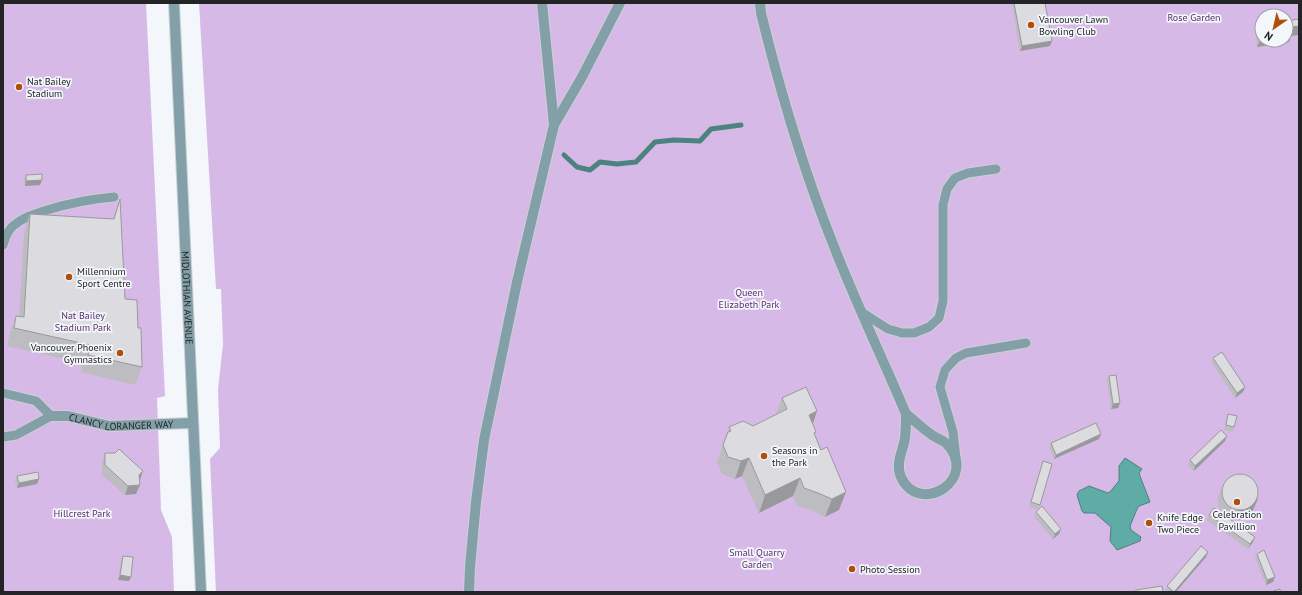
<svg xmlns="http://www.w3.org/2000/svg" width="1302" height="595" viewBox="0 0 1302 595" font-family="'PT Sans',sans-serif">
	<rect width="100%" height="100%" fill="#f3f6fa"/>
	<g fill="#d7b9e8" fill-rule="evenodd">
		<polygon points="3,3 146,3 165,396 157,398 161,510 172,537 174,592 3,592"/>
		<path d="M199,3H1299V592H216L210,459L220,448L218,389L223,344L221,289H216ZM1262,16H1286V40H1262Z"/>
	</g>
	<polygon fill="#5eaca5" stroke="#4c837f" points="1125,458 1142,469 1139,473 1140,476 1150,502 1139,506 1137,509 1130,526 1131,530 1141,537 1140,541 1117,550 1110,541 1111,527 1095,513 1084,513 1082,511 1077,495 1079,491 1089,486 1108,493 1110,492 1119,481 1119,466"/>
	<g fill="none" stroke-linecap="round" stroke-linejoin="round">
		<polyline stroke="#4c837f" stroke-width="5" points="564,155 577,167 590,170 600,162 617,164 636,162 655,142 674,140 700,141 711,129 741,125"/>
		<g stroke="#cdd0d4" stroke-width="11">
			<g id="service">
				<path d="M3,245C5,238 8,230 13,226C23,217 35,214 47,210C70,203 90,199 114,197"/>
				<polyline points="863,313 888,329 902,333 914,333 929,327 939,318 943,301 943,205 947,189 955,178 968,173 996,169"/>
				<polyline points="3,393 36,401 51,416 16,435 3,437"/>
				<polyline points="956,458 953,432 940,387 945,370 956,358 966,353 1026,343"/>
			</g>
		</g>
		<g stroke="#cdd0d4" stroke-width="12">
			<g id="minor">
				<path d="M760,3L761,13C780,91 803,169 833,244C855,301 882,357 906,414"/>
				<polyline points="554,125 582,77 620,3"/>
				<path d="M906,414C915,421 923,429 932,435C936,438 942,440 946,443C981,479 919,517 901,477C895,464 903,451 905,438C906,430 906,422 906,414Z"/>
				<path id="s1" d="M51,416H68L109,426L192,423"/>
				<polyline points="469,592 470,567 476,502 484,440 517,282 554,125 542,3"/>
			</g>
		</g>
		<g stroke="#cdd0d4" stroke-width="12">
			<g id="tertiary">
				<path id="s2" d="M174,3L201,592"/>
			</g>
		</g>
		<use href="#service" stroke="#83a0a9" stroke-width="9"/>
		<use href="#minor" stroke="#83a0a9" stroke-width="10"/>
		<use href="#tertiary" stroke="#83a0a9" stroke-width="10"/>
	</g>
	<g fill="#bcbcc1">
		<polygon points="1012,3 1045,3 1052,41 1050,46 1020,51 1012,5"/>
		<polygon points="1259,25 1291,36 1289,42 1257,47 1256,35"/>
		<polygon points="26,175 42,180 40,185 25,186 24,180"/>
		<polygon points="120,199 125,299 138,328 142,367 135,385 81,372 83,363 7,346 10,333 16,316 19,316 24,232 30,214 113,219"/>
		<polygon points="1213,358 1245,387 1243,392 1235,398 1212,363"/>
		<polygon points="1109,376 1120,403 1118,408 1111,409 1107,380"/>
		<polygon points="782,398 817,411 812,424 814,435 839,510 825,517 812,510 797,506 793,496 759,513 742,476 735,479 722,474 717,462 729,427 753,426 776,414"/>
		<polygon points="1228,414 1234,427 1232,432 1224,430"/>
		<polygon points="1101,434 1099,439 1054,459 1049,448 1051,443"/>
		<polygon points="1225,441 1194,471 1188,465 1190,460"/>
		<polygon points="105,453 115,453 140,480 136,494 125,495 102,475 102,462"/>
		<polygon points="1042,466 1040,505 1038,509 1029,507"/>
		<polygon points="17,476 37,484 17,488 15,481"/>
		<polygon points="1222,488 1254,508 1251,514 1246,518 1240,520 1233,520 1228,518 1255,537 1253,542 1248,549 1207,520 1209,515 1226,517 1220,510 1218,504 1218,497"/>
		<polygon points="1036,512 1061,529 1059,534 1053,539 1034,517"/>
		<polygon points="1208,552 1206,557 1176,592 1167,592 1166,591 1167,586"/>
		<polygon points="1257,554 1275,577 1273,582 1266,585 1255,558"/>
		<polygon points="123,556 131,577 129,581 118,580 121,560"/>
	</g>
	<g fill="#99999d">
		<polygon points="1299,26 1299,35 1291,36 1289,42 1257,47 1261,38 1262,37 1262,40 1286,40 1286,34 1291,27"/>
		<polygon points="1052,41 1050,46 1020,51 1022,46"/>
		<polygon points="42,180 40,185 25,186 26,181"/>
		<polygon points="1245,387 1243,392 1235,398 1237,393"/>
		<polygon points="1120,403 1118,408 1111,409 1113,404"/>
		<polygon points="817,411 811,429 809,415"/>
		<polygon points="1101,434 1099,439 1054,459 1056,455"/>
		<polygon points="1227,436 1225,441 1194,471 1195,466"/>
		<polygon points="749,458 742,476 735,479 741,461"/>
		<polygon points="143,471 140,480 135,485 139,475"/>
		<polygon points="800,478 793,496 759,513 765,495"/>
		<polygon points="39,479 37,484 17,488 19,483"/>
		<polygon points="140,485 136,494 125,495 128,486"/>
		<polygon points="846,492 839,510 825,517 832,499"/>
		<polygon points="1258,499 1254,508 1251,514 1246,518 1240,520 1233,520 1237,511"/>
		<polygon points="1061,529 1059,534 1053,539 1055,534"/>
		<polygon points="1255,537 1253,542 1248,549 1250,544"/>
		<polygon points="1208,552 1206,557 1176,592 1174,592"/>
		<polygon points="120,575 131,577 129,581 118,580"/>
		<polygon points="1275,577 1273,582 1266,585 1267,580"/>
	</g>
	<g fill="#dbdbe0" stroke="#99999d">
		<polygon points="1014,3 1045,3 1052,41 1022,46"/>
		<polygon points="1299,19 1299,26 1291,27 1292,33 1286,34 1286,21"/>
		<polygon points="1259,25 1262,25 1262,37 1261,38"/>
		<polygon points="42,174 42,180 26,181 26,175"/>
		<polygon points="120,199 125,299 137,300 138,328 141,328 142,367 88,355 90,345 14,328 16,316 24,317 30,214 114,219"/>
		<polygon points="1222,352 1245,387 1237,393 1213,358"/>
		<polygon points="1116,375 1120,403 1113,404 1109,376"/>
		<polygon points="806,387 817,411 809,415 816,432 814,433 821,450 827,447 846,492 832,499 818,493 804,488 800,478 765,495 749,458 741,461 728,457 723,445 728,432 731,431 729,427 743,421 753,426 787,409 782,398"/>
		<polygon points="1228,414 1237,416 1234,427 1226,425"/>
		<polygon points="1096,423 1101,434 1056,455 1051,443"/>
		<polygon points="1221,430 1227,436 1195,466 1190,460"/>
		<polygon points="119,449 143,471 139,475 140,485 128,486 105,465 105,453 115,453"/>
		<polygon points="1043,461 1052,464 1040,505 1031,502"/>
		<polygon points="38,472 39,479 19,483 17,476"/>
		<circle cx="1240" cy="492" r="18"/>
		<polygon points="1042,506 1061,529 1055,534 1036,512"/>
		<polygon points="1214,508 1255,537 1250,544 1209,515"/>
		<polygon points="1201,546 1208,552 1174,592 1167,586"/>
		<polygon points="1264,550 1275,577 1267,580 1257,554"/>
		<polygon points="123,556 133,557 131,577 120,575"/>
		<polygon points="1162,586 1163,592 1136,592 1136,590"/>
		<polygon points="1280,589 1280,592 1271,592"/>
	</g>
	<g fill="#af4f09" stroke="#f3f6fa" stroke-width="1.5">
		<circle cx="1031" cy="25" r="4"/>
		<circle cx="19" cy="87" r="4"/>
		<circle cx="69" cy="277" r="4"/>
		<circle cx="120" cy="353" r="4"/>
		<circle cx="764" cy="456" r="4"/>
		<circle cx="1237" cy="502" r="4"/>
		<circle cx="1149" cy="523" r="4"/>
		<circle cx="852" cy="569" r="4"/>
	</g>
	<g text-anchor="middle" dominant-baseline="central" stroke-width="3.5" stroke-linejoin="round" paint-order="stroke">
		<g font-size="10" fill="#59306c" stroke="#f3f6fa">
			<text x="1194" y="17">Rose Garden</text>
			<text x="749" y="292">Queen<tspan x="749" dy="12">Elizabeth Park</tspan></text>
			<text x="83" y="315">Nat Bailey<tspan x="83" dy="12">Stadium Park</tspan></text>
			<text x="82" y="513">Hillcrest Park</text>
			<text x="757" y="552">Small Quarry<tspan x="757" dy="12">Garden</tspan></text>
		</g>
		<g font-size="10" fill="#222425" stroke="#f3f6fa" text-anchor="start">
			<text x="1039" y="19">Vancouver Lawn<tspan x="1039" dy="12">Bowling Club</tspan></text>
			<text x="27" y="81">Nat Bailey<tspan x="27" dy="12">Stadium</tspan></text>
			<text x="77" y="271">Millennium<tspan x="77" dy="12">Sport Centre</tspan></text>
			<text x="112" y="347" text-anchor="end">Vancouver Phoenix<tspan x="112" dy="12">Gymnastics</tspan></text>
			<text x="772" y="450">Seasons in<tspan x="772" dy="12">the Park</tspan></text>
			<text x="1237" y="514" text-anchor="middle">Celebration<tspan x="1237" dy="12">Pavillion</tspan></text>
			<text x="1157" y="517">Knife Edge<tspan x="1157" dy="12">Two Piece</tspan></text>
			<text x="860" y="569">Photo Session</text>
		</g>
		<g font-size="10" fill="#222425" stroke="#f3f6fa">
			<text stroke="none"><textPath href="#s2" startOffset="295">MIDLOTHIAN AVENUE</textPath></text>
			<text stroke="none"><textPath href="#s1" startOffset="71">CLANCY LORANGER WAY</textPath></text>
		</g>
	</g>
	<rect width="1302" height="595" fill="none" stroke="#222425" stroke-width="8"/>
	<g transform="translate(1274 28) rotate(214)"><circle r="19" fill="#f3f6fa" stroke="#9fa2a5"/>
	<path d="M0-3L7 15L0 10L-7 15Z" fill="#af4f09"/>
	<text y="-6" font-size="11" font-weight="bold" text-anchor="middle" fill="#222425">N</text>
	</g>
</svg>
